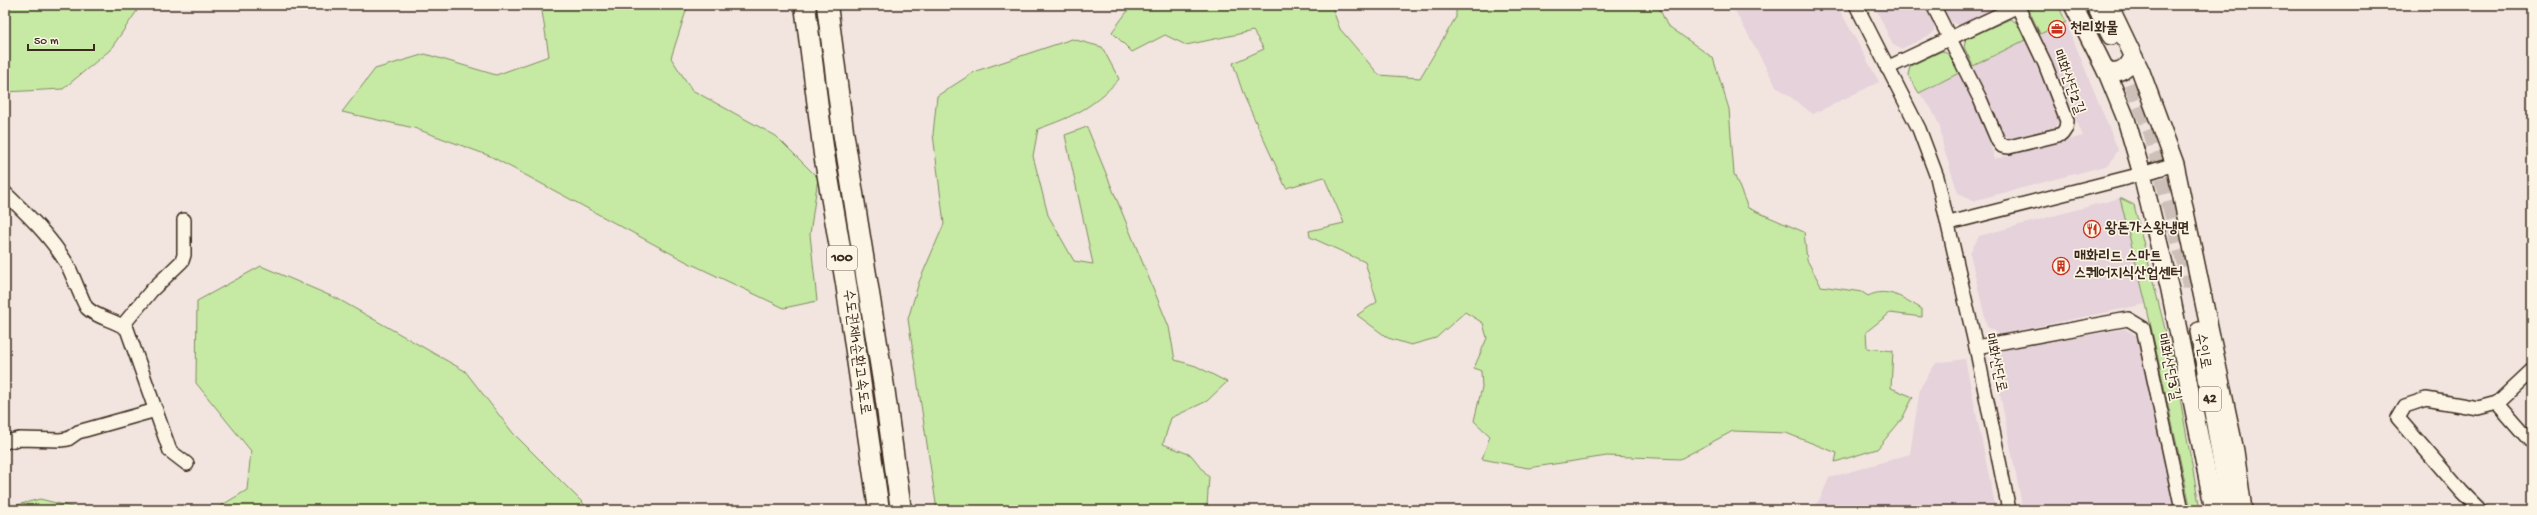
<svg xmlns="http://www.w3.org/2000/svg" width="2537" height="515" viewBox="0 0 2537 515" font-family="'Gochi Hand','Poor Story',sans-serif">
	<rect width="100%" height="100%" fill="#f2e5e0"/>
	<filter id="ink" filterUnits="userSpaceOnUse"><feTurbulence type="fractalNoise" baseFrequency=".025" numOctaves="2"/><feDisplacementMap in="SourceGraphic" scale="8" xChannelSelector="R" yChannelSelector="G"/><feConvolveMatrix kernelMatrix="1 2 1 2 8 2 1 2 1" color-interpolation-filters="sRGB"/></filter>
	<g filter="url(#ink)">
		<g fill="#e5d2da">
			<polygon points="1732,5 1837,5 1879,82 1813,114 1776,86"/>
			<polygon points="1874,5 1924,5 1936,26 1932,34 1901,49 1893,45"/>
			<polygon points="1942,5 2002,5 1960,26 1951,22"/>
			<polygon points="2066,22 2118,150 2109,165 1972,201 1958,193 1943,146 1940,126 1931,108 1919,93 1959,73 1981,120 1995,159 2083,136 2040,34"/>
			<polygon points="2025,40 2059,120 2055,127 2010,139 2003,134 1973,66"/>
			<polygon points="2120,198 2146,304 2000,334 1987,327 1970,253 1979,236"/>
			<polygon points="2125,329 2137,336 2174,510 2023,510 1994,364 2004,349"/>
			<polygon points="1965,359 1996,510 1811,510 1820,499 1829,478 1910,454 1920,388 1936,363"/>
		</g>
		<g fill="#c6eaa4" stroke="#808a61">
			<polygon points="5,5 141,5 110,50 63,89 5,92"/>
			<polygon points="541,5 713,5 687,8 671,58 692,90 776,136 818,178 810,234 817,301 784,308 687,262 490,156 414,128 342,112 375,69 425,54 496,75 549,56"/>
			<path d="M1132,5H1331L1340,29L1379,75L1420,78L1456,17V5H1658L1667,25L1713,58L1729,109L1734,174L1748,208L1804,232L1807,260L1821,286L1862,292L1868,296C1888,286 1904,299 1922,309V317L1890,313L1866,332L1867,348L1893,351L1891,388L1913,397L1902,419L1877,449L1835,462L1837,453L1786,433L1733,431L1680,459L1607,456L1528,468L1482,459L1490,436L1474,421L1482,387L1481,371L1474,368L1487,338L1483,323L1465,312L1436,338L1411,345L1388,338L1357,315L1377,302L1365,262L1310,237L1309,231L1344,223L1324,177L1286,188L1244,96L1233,63L1264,49L1253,31L1186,45L1165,35L1132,52L1112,32Z"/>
			<polygon points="2039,5 2058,5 2066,22 2040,34 2029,10"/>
			<polygon points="2010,19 2017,23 2025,40 1973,66 1964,47 1966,39"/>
			<path d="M1072,39L1102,47L1119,79C1093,108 1074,116 1038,129L1033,156L1048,215L1074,261L1093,264L1065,135L1087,127L1169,327L1175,360L1196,366L1227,382L1207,401L1171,418L1163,444L1191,455L1209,477L1207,506L1191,510H937L908,319L919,282L944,224L933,134L937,96L976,71Z"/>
			<polygon points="1942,51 1950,55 1959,73 1919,93 1908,75 1910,66"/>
			<polygon points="2120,198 2134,205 2174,365 2200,510 2191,510 2146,304"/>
			<polygon points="261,266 338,299 465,371 513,433 590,510 214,510 247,490 251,451 196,383 197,301"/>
			<polygon points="40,499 84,510 5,510 5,508"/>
		</g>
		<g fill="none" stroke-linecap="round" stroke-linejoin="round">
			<polyline stroke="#cdc0b9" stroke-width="17" stroke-dasharray="17 8" stroke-linecap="butt" points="2123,59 2152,133 2191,287"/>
			<g stroke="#3b2a1e" stroke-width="16">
				<g id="minor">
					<polyline points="1856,5 1919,129 1937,177 1976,347 2009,510"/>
					<polyline points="1933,5 1980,99 1998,141 2002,146 2009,147 2062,134 2066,128 2067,121 2045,64 2017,5"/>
					<polyline points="1887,68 2018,6"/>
					<path d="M5,193C28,215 51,237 67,264C72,273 84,305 87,308C97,318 115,320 127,329L170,451L187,464"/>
					<polyline points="1949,223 2142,174 2175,164"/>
					<polyline points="123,325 152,290 182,261 184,255 184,220"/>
					<polyline points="1976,347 2128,319 2143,328 2182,510"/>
					<polyline points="2497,403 2532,443"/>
					<polyline points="5,442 19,439 60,440 68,439 78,432 156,410"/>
					<polyline points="2480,510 2462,492 2398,418 2405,406 2426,399 2478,408 2497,403 2532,370"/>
				</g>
			</g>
			<g stroke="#3b2a1e" stroke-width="20">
				<g id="major">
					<polyline points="2073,5 2108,75 2126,119 2142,174 2170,290 2214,510"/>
					<polyline points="2095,5 2111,36"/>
					<polyline points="2109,5 2141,72 2175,164 2235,451 2243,510"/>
					<path d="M2106,71C2119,75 2128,69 2133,56"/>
					<polyline points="2199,331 2230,510"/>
				</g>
			</g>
			<g stroke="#3b2a1e" stroke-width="23">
				<g id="highway">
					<polyline points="805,5 824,154 846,283 879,510"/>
					<polyline points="827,5 843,131 884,387 901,510"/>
				</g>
			</g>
			<use href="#minor" stroke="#fcf5e5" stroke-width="13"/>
			<use href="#major" stroke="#fcf5e5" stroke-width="17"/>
			<use href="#highway" stroke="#fcf5e5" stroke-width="20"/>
		</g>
	</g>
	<defs>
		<g id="office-ring" transform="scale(0.9)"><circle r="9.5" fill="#fcf5e5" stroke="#c8321e" stroke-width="1.5"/><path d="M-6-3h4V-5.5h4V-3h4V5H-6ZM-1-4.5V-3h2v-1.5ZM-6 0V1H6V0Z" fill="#c8321e"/></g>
		<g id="restaurant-ring" transform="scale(0.9)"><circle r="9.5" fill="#fcf5e5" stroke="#c8321e" stroke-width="1.5"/><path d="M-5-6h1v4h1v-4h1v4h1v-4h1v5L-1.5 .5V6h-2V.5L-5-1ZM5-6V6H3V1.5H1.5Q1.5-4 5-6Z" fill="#c8321e"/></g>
		<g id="building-ring" transform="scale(0.9)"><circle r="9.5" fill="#fcf5e5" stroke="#c8321e" stroke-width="1.5"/><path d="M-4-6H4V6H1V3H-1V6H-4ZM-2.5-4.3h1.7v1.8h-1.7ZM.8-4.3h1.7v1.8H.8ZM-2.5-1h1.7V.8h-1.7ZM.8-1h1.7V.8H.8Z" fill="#c8321e"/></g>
	</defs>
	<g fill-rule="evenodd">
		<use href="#office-ring" x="2057" y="29"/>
		<use href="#restaurant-ring" x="2092" y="229"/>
		<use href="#building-ring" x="2061" y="266"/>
	</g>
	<g text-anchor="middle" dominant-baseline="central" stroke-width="3.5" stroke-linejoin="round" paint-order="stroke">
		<g fill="#fcf5e5" stroke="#75675a" stroke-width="1">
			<rect x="827" y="246" width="30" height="24" rx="3"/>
			<rect x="2199" y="387" width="22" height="24" rx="3"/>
		</g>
		<g font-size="14" font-weight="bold" fill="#3b2a1e">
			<text x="842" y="258">100</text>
			<text x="2210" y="399">42</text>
		</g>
		<g font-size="15" font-weight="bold" fill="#3b2a1e" stroke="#fcf5e5" text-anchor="start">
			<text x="2070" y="29">천리화물</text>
			<text x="2105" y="229">왕돈가스왕냉면</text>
			<text x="2074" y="257">매화리드 스마트<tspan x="2074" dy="17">스퀘어지식산업센터</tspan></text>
		</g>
		<g font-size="15" fill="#3b2a1e" stroke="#fcf5e5">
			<text transform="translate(2068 82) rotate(70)">매화산단2길</text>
			<text transform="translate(2202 351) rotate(80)">수인로</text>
			<text transform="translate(856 352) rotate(82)">수도권제1순환고속도로</text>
			<text transform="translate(1995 363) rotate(78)">매화산단로</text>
			<text transform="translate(2168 367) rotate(78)">매화산단3길</text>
		</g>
	</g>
	<rect width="2537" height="515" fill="none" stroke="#fcf5e5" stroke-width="20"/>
	<rect x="10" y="10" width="2517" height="495" fill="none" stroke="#3b2a1e" stroke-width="1.5" filter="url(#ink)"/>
	<path d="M28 44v6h66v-6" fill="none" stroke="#3b2a1e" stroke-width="2"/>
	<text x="34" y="44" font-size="12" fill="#3b2a1e" stroke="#fcf5e5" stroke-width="3" paint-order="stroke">50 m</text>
</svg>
